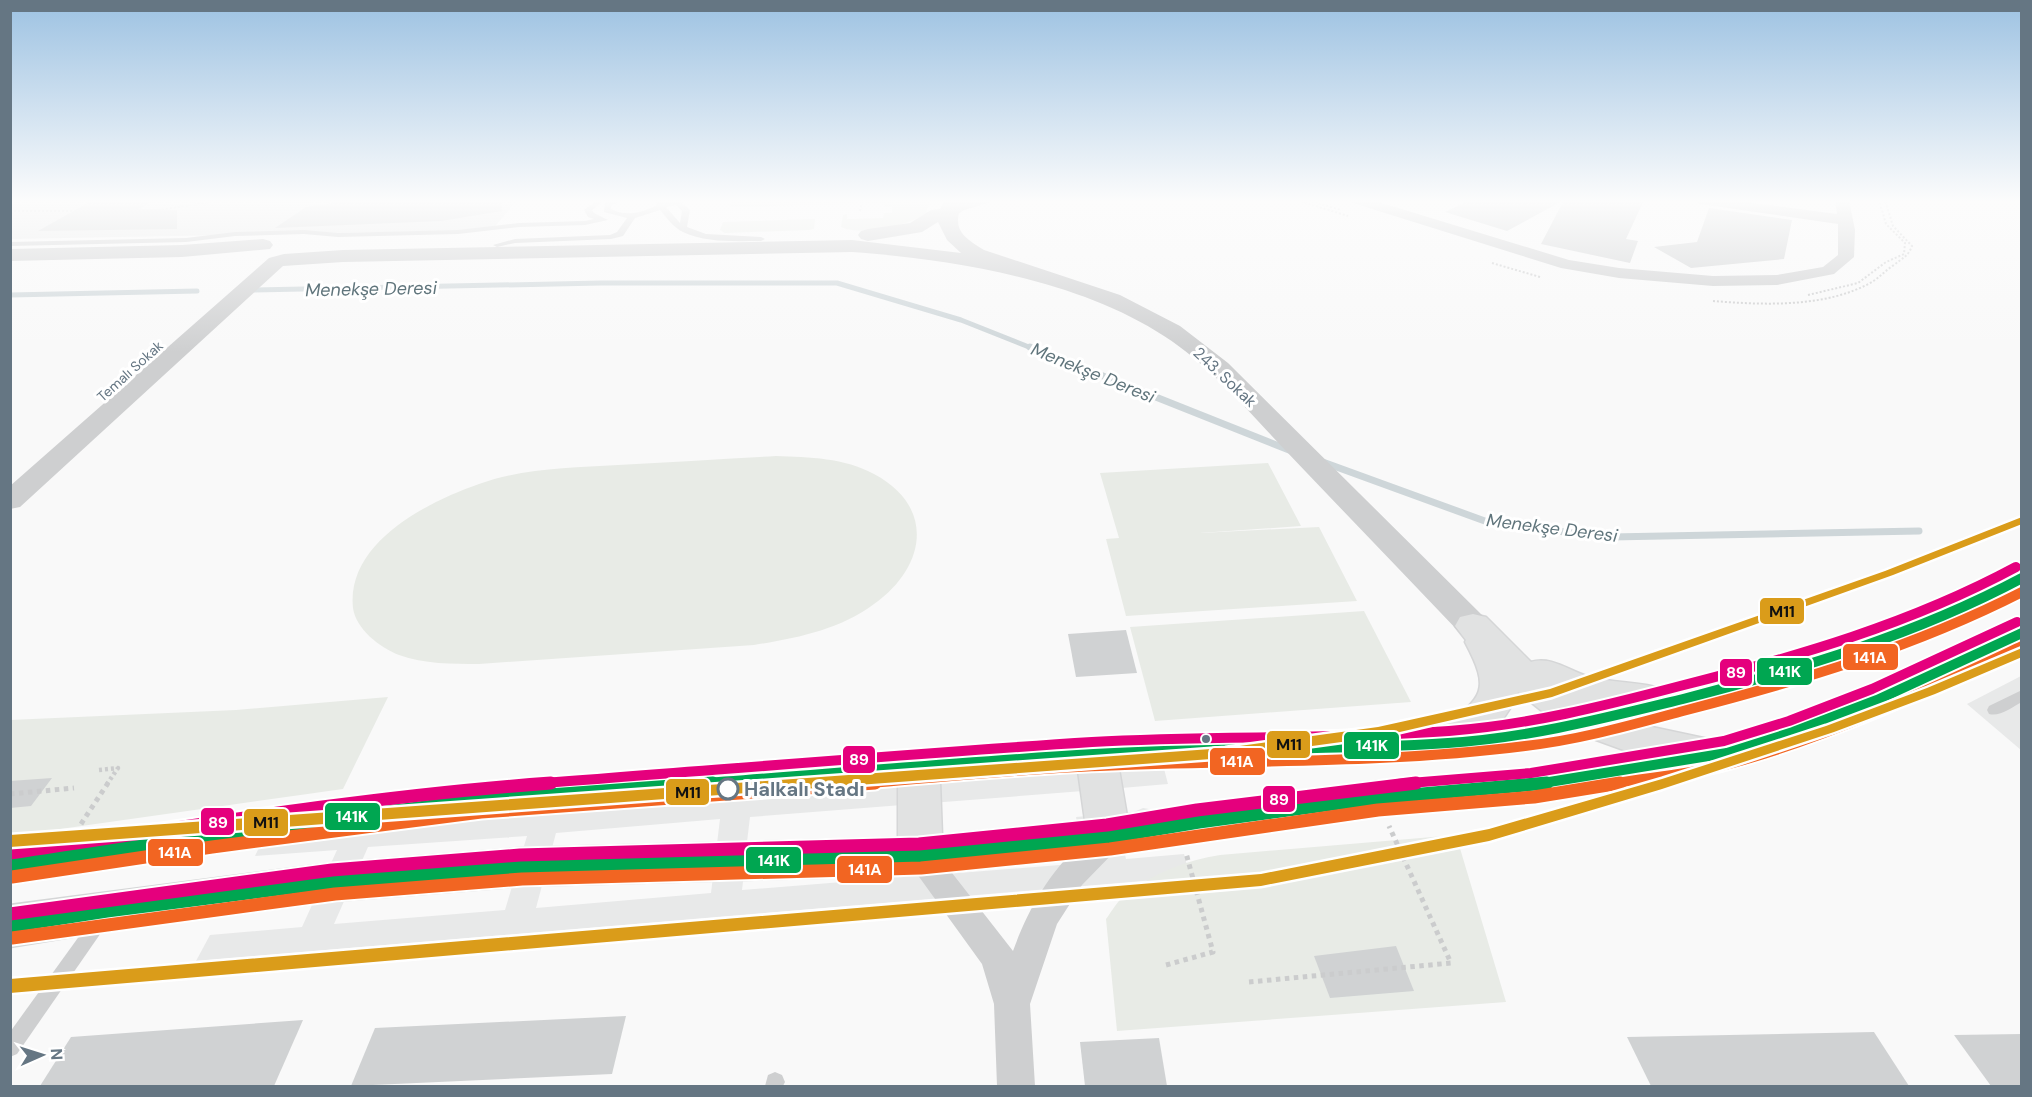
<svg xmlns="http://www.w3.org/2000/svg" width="2032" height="1097" viewBox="0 0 2032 1097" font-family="'DM Sans',sans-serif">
	<rect width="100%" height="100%" fill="#f9f9f9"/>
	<g fill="#e8e9e9" fill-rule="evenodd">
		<polygon points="10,200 517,200 492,230 11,239"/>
		<polygon points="2021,676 2021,750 1967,704"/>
		<path d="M1163,765L1168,784L1110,789L1116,813L1134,812L1143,808L1155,810L1161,813L1121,835L1126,859L1184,854L1190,877L196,961L210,935L302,927L337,850L255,856L266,833ZM1083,791L1087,816L1076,817L1080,838L1097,862L934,875L931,803ZM902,805L904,877L742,890L745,865L756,864L758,841L747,842L750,817ZM720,819L711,893L536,908L556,833ZM527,836L505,910L334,924L368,847Z"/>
	</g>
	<g fill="#e8ebe6">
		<polygon points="732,200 857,200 857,204 729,207"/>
		<path d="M865,200H930L926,213C910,226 859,236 841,227L843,215L847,214V219L883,218L884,213H892V207H884V203H865Z"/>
		<polygon points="815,219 814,229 809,230 725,233 720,230 723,222"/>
		<path d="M776,456C809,457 845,458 874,474C936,507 926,567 874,604C839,630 797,638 754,645L479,664C452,664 424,664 399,655C379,647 356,629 353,608C346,543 427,502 479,484C523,468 571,468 618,465C671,462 724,459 776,456Z"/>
		<polygon points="1268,463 1301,526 1200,533 1319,527 1357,601 1126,616 1106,539 1119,538 1100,473"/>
		<polygon points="1364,611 1411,702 1155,721 1130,627"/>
		<polygon points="388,697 343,789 11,836 10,720 236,710"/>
		<path d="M1456,835L1506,1002L1117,1031L1106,919C1112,911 1118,900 1126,894C1154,873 1187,860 1220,855Z"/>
	</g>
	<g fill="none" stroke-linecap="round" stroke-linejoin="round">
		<g stroke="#ced6d9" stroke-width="5">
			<polyline points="254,290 601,283 837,283 961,320 1034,349"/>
			<polyline points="10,295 197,291"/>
		</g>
		<g stroke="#ced6d9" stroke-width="7">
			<polyline points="1030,347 1289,450"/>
			<polyline points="1320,461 1493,524 1611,537 1919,531"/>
		</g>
	</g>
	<g fill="#d0d2d3">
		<polygon points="93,200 155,200 139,209 177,210 177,229 38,231"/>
		<polygon points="354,200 501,200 502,211 441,221 275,228 306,207"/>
		<polygon points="1470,200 1644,200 1626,239 1638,241 1630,263 1541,244 1564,200 1507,231 1445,212"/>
		<polygon points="1709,208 1792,220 1784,259 1691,268 1654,247 1697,242"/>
		<polygon points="1126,630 1137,673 1076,677 1068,634"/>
		<polygon points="52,778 31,806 10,808 10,781"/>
		<polygon points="1396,946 1414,991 1330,998 1314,956"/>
		<polygon points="626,1016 612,1074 351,1086 375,1028"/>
		<polygon points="303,1020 274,1086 40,1086 71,1037"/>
		<polygon points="1874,1032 1909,1086 1651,1086 1627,1037"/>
		<polygon points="2022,1034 2022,1086 1991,1086 1954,1035"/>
		<polygon points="1159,1038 1167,1086 1085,1086 1080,1042"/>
	</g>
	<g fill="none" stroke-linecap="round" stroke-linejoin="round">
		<g stroke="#d5d6d7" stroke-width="3">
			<path id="primary" d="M2022,567V593C1902,657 1768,690 1638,724L1713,740L1727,738L1779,721L1863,690L2022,621V648L1891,710L1807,743L1727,768L1532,801L1377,815L1199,840L1109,855L920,875L521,886L334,901L107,931L10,947V905L334,863L521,848L898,838V785L480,817L210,853L10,884V846L210,817L480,783L1096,739L1441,728C1483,697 1491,691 1465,642L1466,640L1455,626L1460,617L1473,614L1486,617L1531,662C1553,655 1573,674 1594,678C1617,683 1641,682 1664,689L1764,664L1863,634L1961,596L2010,570ZM1518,692L1547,715L1501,722L1515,701ZM1588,737L1632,753L1532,769L1377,781L1127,816L1119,769L1450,758L1528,749ZM1078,771L1085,821L942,835L940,781Z"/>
		</g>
		<g stroke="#cbcccd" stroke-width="2" stroke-dasharray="2 2" stroke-linecap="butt">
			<polyline points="1297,200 1348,216"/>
			<polyline points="1307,200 1341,210"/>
			<polyline points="10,211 152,211 224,200 298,202 330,200"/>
			<polyline points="860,211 862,200"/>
			<polyline points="1492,263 1540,277"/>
			<polyline points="1808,295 1858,283 1886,262 1904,254 1905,243 1886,224 1879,200"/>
			<path d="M1713,301C1764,305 1826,308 1872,282C1880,277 1886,270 1894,265C1902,258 1908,257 1912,246L1893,226L1885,200"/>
		</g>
		<polyline stroke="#cbcccd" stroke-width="4.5" stroke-dasharray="3 3" stroke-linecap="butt" points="99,770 118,768 107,784"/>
		<g stroke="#cbcccd" stroke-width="5" stroke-dasharray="4.5 4.5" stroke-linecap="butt">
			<polyline points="10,794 74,788"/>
			<polyline points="81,824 108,783"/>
			<polyline points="1166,965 1213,952 1186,853"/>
			<polyline points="1249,982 1451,963 1389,826"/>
		</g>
		<g fill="#cecfd0" fill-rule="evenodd">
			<polygon points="597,200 605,200 592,210 594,213 608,220 585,225 519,227 458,234 338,237 304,234 235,236 186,242 10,246 10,242 186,238 235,232 304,230 338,233 458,230 519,223 585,221 594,219 588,217 584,210"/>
			<path d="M613,200H622L611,206V209C626,217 642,213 657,205L655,200H661L663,203L672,200H688L682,203L690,210L687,227L706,234L761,237L765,239L761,241C735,241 706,243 683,232C674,228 666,217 660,210L635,218L623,236L611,239L515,243L497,247L493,245L515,239L610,235L617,232L627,218L604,212L605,203ZM676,205L682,211L680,223L666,207Z"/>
			<path d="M2022,690V702C2012,707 2000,717 1989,714L1987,710L1989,706Z"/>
			<polygon points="99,914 105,917 108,922 105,927 17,1054 10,1057 10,1032 93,917"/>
			<polygon points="775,1072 782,1075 785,1082 783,1086 765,1086 768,1075"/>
		</g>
		<g fill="#cecfd0" fill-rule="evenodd">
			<polygon points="969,200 990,200 988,203 964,210 952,218 942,218 940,215 954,204"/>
			<polygon points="1351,200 1372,200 1569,260 1619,268 1713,276 1777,275 1823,267 1838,255 1838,224 1700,204 1693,200 1729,200 1837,214 1835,200 1849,200 1855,230 1854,257 1834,274 1777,285 1713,286 1619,278 1561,268 1353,203"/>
			<path d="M1109,824L1120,828L1125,837L1120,846L1082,885L1057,924L1030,1004L1035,1086H997L994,1004L982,964L904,856L909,846L920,843L931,846L1013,951C1028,910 1047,876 1079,845C1089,836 1096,828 1109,824Z"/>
		</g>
		<g fill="#cecfd0" fill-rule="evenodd">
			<path d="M945,200H963C952,227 959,235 984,250L1120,295L1180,326L1228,363L1485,618L1489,626L1485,634L1473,637L1461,634C1403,573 1344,512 1286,451C1248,411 1211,366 1164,336C1079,280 952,259 852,252L343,262L283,266L20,507L10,509V486L269,258L284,254L343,250L852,240L961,253L947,240L938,222L922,232L868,241L861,239L858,235L861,231L868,229L910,223L931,210L940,209Z"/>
			<polygon points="263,239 270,241 273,245 270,249 182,257 10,261 10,249 182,245"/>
		</g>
		<use href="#primary" fill="#e1e2e2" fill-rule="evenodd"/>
		<g stroke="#fff" stroke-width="14">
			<g id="bus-1-far1">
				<path d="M693,784C827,774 960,762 1094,754C1212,747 1331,751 1448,743C1528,738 1605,718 1683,699C1800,669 1915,635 2022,578"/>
				<polyline points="1537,784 1727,753 1793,732 1877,700 2022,633"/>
			</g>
		</g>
		<g stroke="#fff" stroke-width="17">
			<g id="bus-1">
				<polyline points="10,865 210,835 480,800 713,783"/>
				<polyline points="10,926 107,911 334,882 521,867 920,856 1109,837 1199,822 1377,798 1547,783"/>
			</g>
		</g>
		<g stroke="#fff" stroke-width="14">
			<g id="bus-2-far1">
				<path d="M855,784C936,778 1018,769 1100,766C1241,760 1385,764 1525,746C1579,740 1631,725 1683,711C1800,681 1914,647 2022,592"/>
				<path d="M1611,784C1651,777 1694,774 1733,763C1834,735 1928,690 2022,646"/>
			</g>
		</g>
		<g stroke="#fff" stroke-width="17">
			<g id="bus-2">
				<polyline points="12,877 212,847 481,812 875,783"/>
				<polyline points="12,938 335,894 522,879 921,868 1110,849 1378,810 1534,797 1620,783"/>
			</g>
		</g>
		<g stroke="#fff" stroke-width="14">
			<g id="bus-3-far1">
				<path d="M531,784C718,770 905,754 1092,742C1211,735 1331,740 1449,731C1528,725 1604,706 1680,686C1796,657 1910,624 2016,567"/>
				<polyline points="1398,784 1531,773 1724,741 1789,721 1872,689 2017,622"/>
			</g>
		</g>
		<g stroke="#fff" stroke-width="17">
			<g id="bus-3">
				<path d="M10,853C190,826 370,796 551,783"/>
				<polyline points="10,914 332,870 520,855 919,844 1107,825 1197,810 1416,783"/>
			</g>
		</g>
		<use href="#bus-1-far1" stroke="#00a651" stroke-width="10"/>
		<use href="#bus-1" stroke="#00a651" stroke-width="13"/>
		<use href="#bus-2-far1" stroke="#f26522" stroke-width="10"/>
		<use href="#bus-2" stroke="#f26522" stroke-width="13"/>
		<use href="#bus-3-far1" stroke="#e5007d" stroke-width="10"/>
		<use href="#bus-3" stroke="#e5007d" stroke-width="13"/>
		<g stroke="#fff" stroke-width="5">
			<g id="metro-1">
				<polygon points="2022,517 2022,524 1893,575 1552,697 1378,737 1225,758 10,847 10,835 1225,748 1378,727 1550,689 1885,571"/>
				<polygon points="2022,648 2022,657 1935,694 1834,732 1662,789 1489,841 1261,886 10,993 10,979 1261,874 1489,829 1662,779 1826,726 1927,688"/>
			</g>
		</g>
		<use href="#metro-1" fill="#da9c1a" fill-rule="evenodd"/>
	</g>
	<linearGradient id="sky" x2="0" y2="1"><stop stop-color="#9dc2e2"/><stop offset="0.57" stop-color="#fcfcfc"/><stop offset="1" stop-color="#fcfcfc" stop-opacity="0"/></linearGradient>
	<rect width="2032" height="353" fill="url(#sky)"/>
	<circle fill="#657683" stroke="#fff" stroke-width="2" cx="1206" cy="739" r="5"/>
	<circle fill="#fff" stroke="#657683" stroke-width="3" cx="728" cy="789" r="10"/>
	<g text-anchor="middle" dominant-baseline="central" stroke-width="6" stroke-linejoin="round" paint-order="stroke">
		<g font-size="14" fill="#657683" stroke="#fff">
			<text transform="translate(130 371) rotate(-42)">Temalı Sokak</text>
		</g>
		<g font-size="16" fill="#657683" stroke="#fff">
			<text transform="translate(1225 377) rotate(43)">243. Sokak</text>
		</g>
		<g font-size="18" font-style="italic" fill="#60757c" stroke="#fff">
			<text transform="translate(371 289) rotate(-1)">Menekşe Deresi</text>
			<text transform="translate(1093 373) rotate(22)">Menekşe Deresi</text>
			<text transform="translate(1552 528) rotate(7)">Menekşe Deresi</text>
		</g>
		<g font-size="20" font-weight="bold" fill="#657683" stroke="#fff" text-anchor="start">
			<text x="744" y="789">Halkalı Stadı</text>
		</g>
	</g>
	<g stroke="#fff" stroke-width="2">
		<rect x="1759" y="597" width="46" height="28" rx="6" fill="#da9c1a"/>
		<rect x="1842" y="643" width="57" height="28" rx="6" fill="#f26522"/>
		<rect x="1756" y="657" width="57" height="29" rx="6" fill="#00a651"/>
		<rect x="1719" y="658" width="34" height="29" rx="6" fill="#e5007d"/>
		<rect x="1266" y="730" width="45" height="29" rx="6" fill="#da9c1a"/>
		<rect x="1343" y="731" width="57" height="29" rx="6" fill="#00a651"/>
		<rect x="842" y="745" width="34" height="29" rx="6" fill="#e5007d"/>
		<rect x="1209" y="747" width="57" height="29" rx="6" fill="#f26522"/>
		<rect x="665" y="778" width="45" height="28" rx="6" fill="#da9c1a"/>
		<rect x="1262" y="785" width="34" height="28" rx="6" fill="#e5007d"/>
		<rect x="324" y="802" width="57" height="29" rx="6" fill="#00a651"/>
		<rect x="200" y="807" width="35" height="29" rx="6" fill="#e5007d"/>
		<rect x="243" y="808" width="46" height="29" rx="6" fill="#da9c1a"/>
		<rect x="147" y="838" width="57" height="29" rx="6" fill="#f26522"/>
		<rect x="745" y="846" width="57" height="28" rx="6" fill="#00a651"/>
		<rect x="836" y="855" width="57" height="29" rx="6" fill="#f26522"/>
	</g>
	<g font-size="16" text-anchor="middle" font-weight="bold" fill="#fff">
		<text x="1870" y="663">141A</text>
		<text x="1785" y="677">141K</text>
		<text x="1736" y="678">89</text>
		<text x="1372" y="751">141K</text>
		<text x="859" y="765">89</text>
		<text x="1237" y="767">141A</text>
		<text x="1279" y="805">89</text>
		<text x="352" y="822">141K</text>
		<text x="218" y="828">89</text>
		<text x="175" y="858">141A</text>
		<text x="774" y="866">141K</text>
		<text x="865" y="875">141A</text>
	</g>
	<g font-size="16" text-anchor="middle" font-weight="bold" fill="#111">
		<text x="1782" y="617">M11</text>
		<text x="1289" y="750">M11</text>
		<text x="688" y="798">M11</text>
		<text x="266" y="828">M11</text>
	</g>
	<rect width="2032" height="1097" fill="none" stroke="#657683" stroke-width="24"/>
	<g transform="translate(42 1055) rotate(87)" stroke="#ffffff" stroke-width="4.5" paint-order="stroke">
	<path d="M0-4.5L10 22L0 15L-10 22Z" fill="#657683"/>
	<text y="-9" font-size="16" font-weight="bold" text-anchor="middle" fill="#657683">N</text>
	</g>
</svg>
